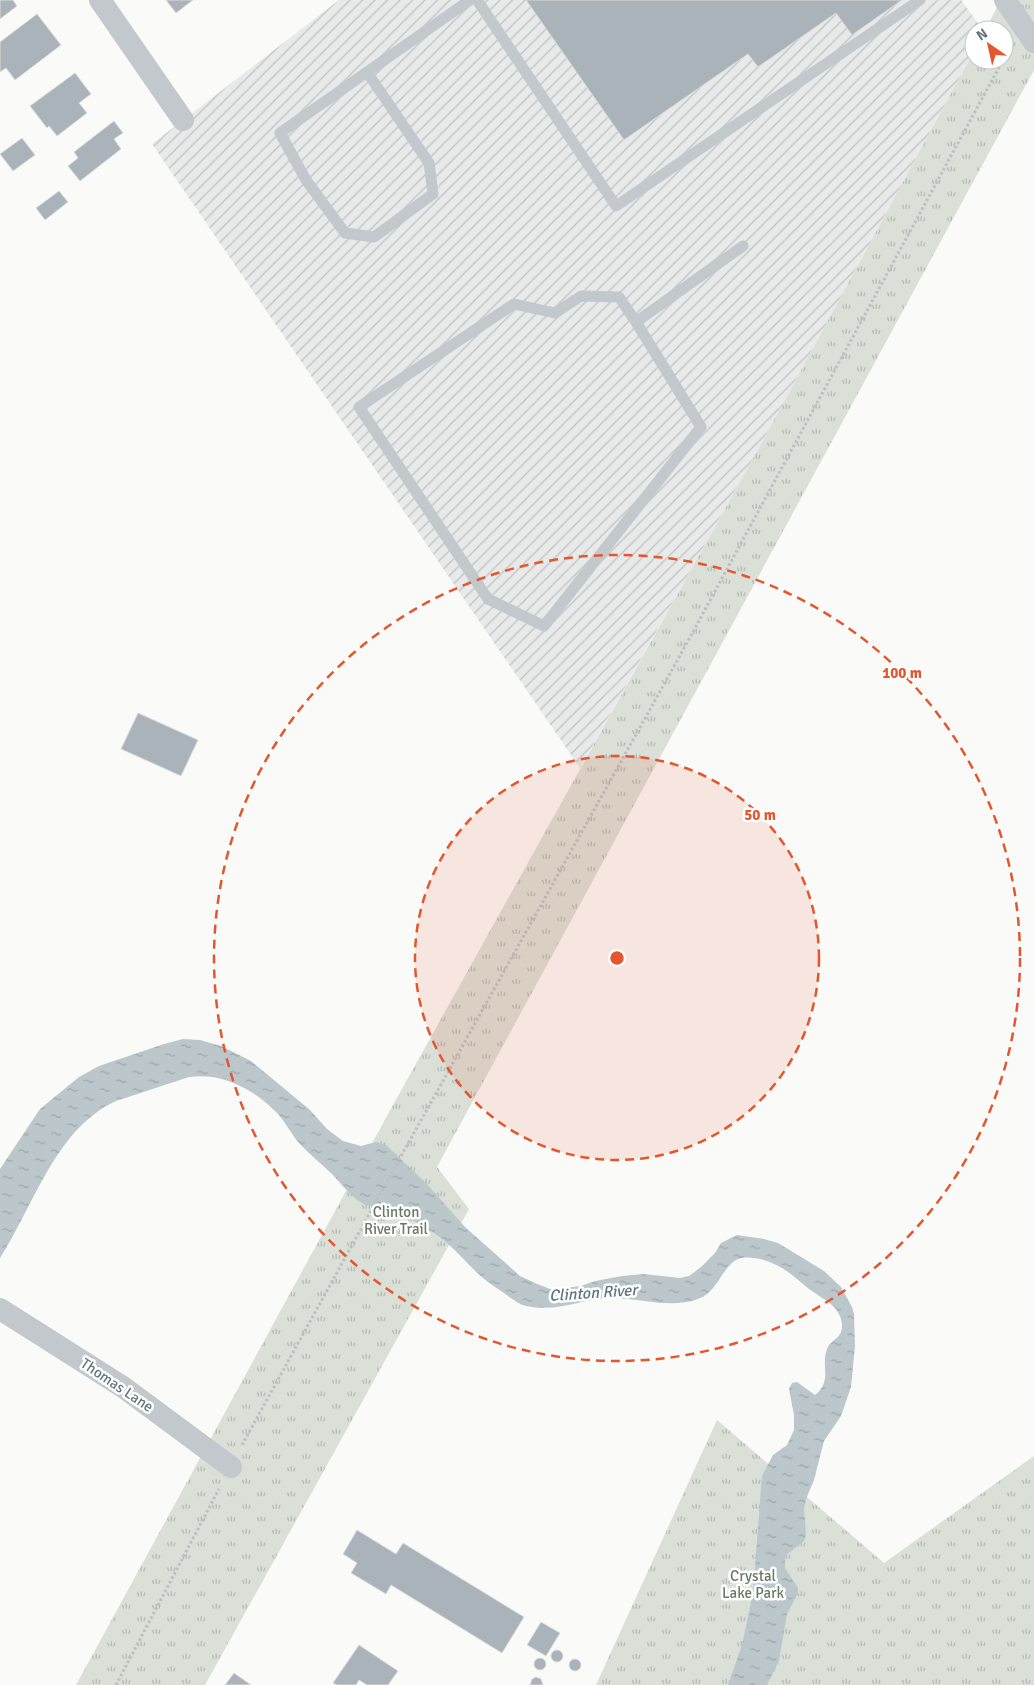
<svg xmlns="http://www.w3.org/2000/svg" width="1034" height="1685" viewBox="0 0 1034 1685" font-family="Signika,sans-serif">
	<defs>
		<pattern id="industrial-furrows" width="10" height="10" patternUnits="userSpaceOnUse" patternTransform="scale(1.25)"><rect width="10" height="10" fill="#e8e9e9"/><path d="M-1 1l2-2M0 10L10 0M9 11l2-2" fill="none" stroke="#c0c1c2"/></pattern>
		<pattern id="park-tufts" width="24" height="20" patternUnits="userSpaceOnUse" patternTransform="scale(1.25)"><rect width="24" height="20" fill="#dadfd7"/><path d="M3 7l-1-3M5 7V3M7 7l1-3M15 17l-1-3M17 17v-4M19 17l1-3" fill="none" stroke="#b4b9b4"/></pattern>
		<pattern id="water-ripples" width="26" height="14" patternUnits="userSpaceOnUse" patternTransform="scale(1.25)"><rect width="26" height="14" fill="#bbc7cb"/><path d="M2 4q2-2 4 0t4 0M15 11q2-2 4 0t4 0" fill="none" stroke="#9ca6aa"/></pattern>
	</defs>
	<rect width="100%" height="100%" fill="#fafaf8"/>
	<polygon fill="url(#industrial-furrows)" points="339,0 961,0 983,30 974,30 974,51 760,446 580,768 152,144"/>
	<g fill="url(#park-tufts)">
		<polygon points="1001,0 1034,0 1034,70 437,1167 469,1209 205,1685 76,1685 393,1105 760,446 974,51 974,60 1004,60 1004,30 985,30"/>
		<polygon points="717,1420 884,1563 1034,1456 1034,1685 596,1685"/>
	</g>
	<path fill="url(#water-ripples)" d="M183,1039L200,1040L221,1046L251,1061L310,1110L327,1129L343,1141L361,1146L376,1142L386,1145L426,1183L465,1227L520,1276L535,1283L550,1289H557L581,1286L595,1281L622,1276L644,1274L680,1278L689,1276L701,1267L715,1253L721,1243L737,1235L764,1239L778,1243L824,1271L841,1287L852,1307L854,1314L855,1346L851,1387L841,1416L824,1441L814,1480L806,1499L804,1509L806,1535L804,1541L785,1556V1568L798,1588V1593L787,1614L779,1661L767,1685H728L742,1645L753,1593L762,1476L773,1455L787,1445L794,1430V1415L789,1389L792,1383L797,1382L815,1395C834,1379 819,1365 828,1347C829,1344 834,1340 837,1338C846,1329 842,1316 834,1307C827,1300 817,1295 809,1289C792,1275 778,1261 754,1258C745,1257 737,1257 730,1265C719,1276 715,1293 698,1299C670,1309 640,1298 612,1298C581,1298 560,1313 526,1306C518,1304 511,1298 504,1293C497,1288 490,1284 483,1278C470,1267 459,1253 446,1242C430,1229 408,1215 389,1209C380,1206 369,1208 360,1202C349,1194 342,1185 333,1175C322,1164 309,1154 298,1142C291,1133 285,1122 278,1114C255,1090 223,1072 189,1077L116,1101C55,1129 34,1206 0,1258V1169L40,1109L79,1077L99,1066L164,1044Z"/>
	<g fill="#aab3b9" stroke="#dcdcda">
		<polygon points="0,0 13,0 17,6 0,19"/>
		<polygon points="166,0 193,0 176,13"/>
		<polygon points="526,0 902,0 852,35 836,13 758,67 748,54 624,140"/>
		<polygon points="37,14 61,45 15,80 6,68 0,72 0,42"/>
		<polygon points="75,73 91,94 79,103 87,113 57,136 49,126 47,128 30,106"/>
		<polygon points="114,121 123,133 114,139 121,149 80,181 68,166 78,158 74,152"/>
		<polygon points="22,138 35,155 13,171 0,154"/>
		<polygon points="59,191 68,202 45,220 36,208"/>
		<polygon points="138,713 198,740 181,776 121,749"/>
		<polygon points="357,1530 396,1554 403,1543 524,1617 502,1653 391,1585 386,1594 351,1573 357,1563 343,1554"/>
		<polygon points="541,1622 560,1633 546,1656 527,1645"/>
		<polygon points="359,1645 398,1671 388,1685 367,1685 359,1680 356,1685 337,1685 333,1683"/>
		<circle cx="557" cy="1656" r="6"/>
		<circle cx="540" cy="1664" r="6"/>
		<circle cx="575" cy="1665" r="6"/>
		<polygon points="234,1673 251,1685 225,1685"/>
		<polygon points="536,1677 541,1679 543,1685 530,1685 532,1679"/>
	</g>
	<g fill="none" stroke-linecap="round" stroke-linejoin="round">
		<g stroke="#bbbfc2" stroke-width="3" stroke-dasharray="2.5 2.5" stroke-linecap="butt">
			<polyline points="1004,57 1008,49"/>
			<polyline points="242,1445 405,1149 682,652 1003,60"/>
			<polyline points="116,1685 219,1489"/>
		</g>
		<g stroke="#c3c8cc" stroke-width="11">
			<polyline points="477,0 616,206 920,0"/>
			<polyline points="367,72 429,163 433,194 374,237 345,233 306,180 280,133 470,0"/>
			<polyline points="636,322 619,297 581,296 555,313 514,304 359,407 488,599 544,626 701,427 636,322 743,246"/>
		</g>
		<g stroke="#c3c8cc" stroke-width="22">
			<polyline points="100,0 183,120"/>
			<polyline points="1005,0 1034,42"/>
			<polyline points="0,1309 123,1387 231,1467"/>
		</g>
	</g>
	<circle cx="617" cy="958" r="202" fill="#e4572e" fill-opacity=".12"/>
	<g fill="none" stroke="#e4572e" stroke-width="2.5" stroke-dasharray="9 6">
		<circle cx="617" cy="958" r="202"/>
		<circle cx="617" cy="958" r="403"/>
	</g>
	<g text-anchor="middle" dominant-baseline="central" stroke-width="5" stroke-linejoin="round" paint-order="stroke">
		<g font-size="15" fill="#687a64" stroke="#fff">
			<text x="396" y="1212">Clinton<tspan x="396" dy="17">River Trail</tspan></text>
			<text x="753" y="1576">Crystal<tspan x="753" dy="17">Lake Park</tspan></text>
		</g>
		<g font-size="15" fill="#657683" stroke="#fff">
			<text transform="translate(117 1385) rotate(34)">Thomas Lane</text>
		</g>
		<g font-size="16" font-style="italic" fill="#60757c" stroke="#fff">
			<text transform="translate(593 1293) rotate(-4)">Clinton River</text>
		</g>
	</g>
	<circle cx="617" cy="958" r="8" fill="#e4572e" stroke="#fff" stroke-width="2.5"/>
	<g font-size="15" text-anchor="middle" font-weight="bold" fill="#e4572e" stroke="#fff" stroke-width="5" stroke-linejoin="round" paint-order="stroke">
		<text x="902" y="678">100 m</text>
		<text x="760" y="820">50 m</text>
	</g>
	<g transform="translate(989 45) rotate(326)"><circle r="24" fill="#ffffff" stroke="#c1c8cd"/>
	<path d="M0-4L9 19L0 12L-9 19Z" fill="#e4572e"/>
	<text y="-8" font-size="14" font-weight="bold" text-anchor="middle" fill="#657683">N</text>
	</g>
</svg>
